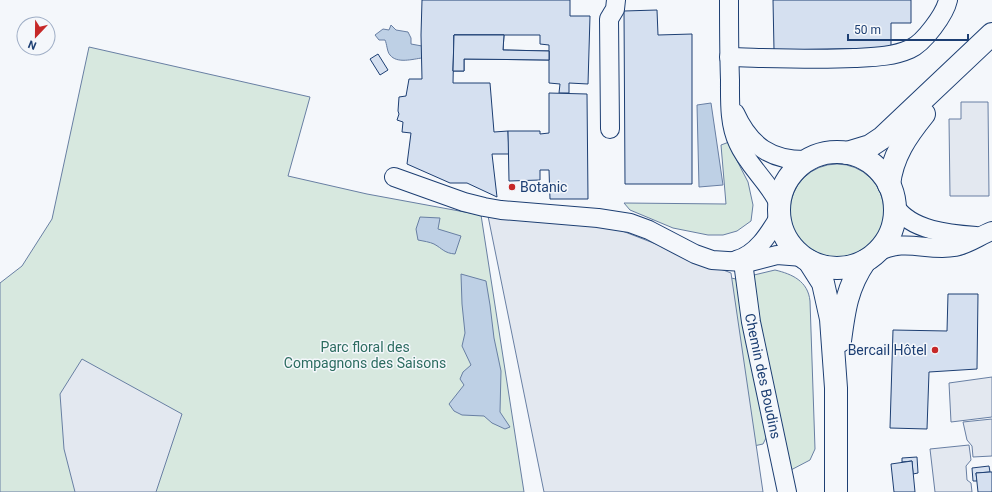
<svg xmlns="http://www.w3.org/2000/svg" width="992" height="492" viewBox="0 0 992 492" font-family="Roboto,sans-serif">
	<rect width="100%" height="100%" fill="#f4f7fb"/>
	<g fill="#d7e8df" stroke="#687fa3">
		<polygon points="89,47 310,97 288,176 367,194 481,215 524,492 0,492 0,283 22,266 52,219"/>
		<polygon points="729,142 730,147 748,182 753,205 751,221 737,231 723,235 708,235 673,228 630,210 624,203 726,204 721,145"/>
		<circle cx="837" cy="211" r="47"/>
		<path d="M775,270C792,274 808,281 810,301L815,449L810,460L789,471L757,322L754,275Z"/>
		<polygon points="716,275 736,279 767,436 763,444 749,447"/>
	</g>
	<g fill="#e3e8f0" stroke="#687fa3">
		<polygon points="961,102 988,102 989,196 950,196 949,119 961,119"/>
		<polygon points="488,216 612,227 731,273 763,492 544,492"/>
		<polygon points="82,359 182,414 156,492 75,492 64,449 60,394"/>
		<polygon points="992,377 992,417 951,422 949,383"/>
		<polygon points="992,419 992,456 973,457 972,446 967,440 963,422"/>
		<polygon points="969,445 971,460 966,466 967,480 971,483 972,492 935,492 930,449"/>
	</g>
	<g fill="#bed0e5" stroke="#687fa3">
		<path d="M391,25L396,30L408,32L411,38V44L422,46V58C413,59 397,64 390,55C387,52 387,44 385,40H379L375,35L383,29L389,30Z"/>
		<polygon points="711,103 723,185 699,187 697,105"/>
		<path d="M420,217L440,218L438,229L461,236L455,254C444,253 443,249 434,244C430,242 423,241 418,240L416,229Z"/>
		<polygon points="461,274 486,281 490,305 494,338 501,371 500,412 510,427 505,429 492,423 484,416 462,415 454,411 449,404 464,385 460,379 463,372 471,365 462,346 465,333 462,304"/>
	</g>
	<g fill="#d5e0f0" stroke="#1d3f73" fill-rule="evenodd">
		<polygon points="422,0 570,0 570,16 590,16 588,84 569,83 569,93 559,93 560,84 549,83 549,45 540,44 540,35 454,35 453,83 490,83 494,132 508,131 509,154 492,154 497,197 467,183 450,183 407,164 411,133 402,132 403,122 397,120 399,114 398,111 399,97 406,96 409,79 422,79 421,35"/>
		<polygon points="773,0 911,0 911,23 891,23 891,48 774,50"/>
		<polygon points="657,10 658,35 692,34 692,184 625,184 624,11"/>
		<path d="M454,35H504L503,50L549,51V60L464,59V71H453ZM464,43H493V51L463,50Z"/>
		<polygon points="454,35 504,35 503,50 549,51 549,60 464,59 464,71 453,71"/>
		<polygon points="378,54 388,70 380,75 370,59"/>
		<polygon points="549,93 587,94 588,199 550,199 549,170 540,170 540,180 509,181 508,131 540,131 540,134 549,133"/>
		<polygon points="948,294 978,294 977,369 929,372 927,429 890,428 893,330 947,331"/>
		<polygon points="917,457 918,473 913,474 912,461 902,462 902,458"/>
		<polygon points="912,461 915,492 894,492 891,464"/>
		<polygon points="989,466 990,472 976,473 977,481 973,481 972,468"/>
		<polygon points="990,472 992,472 992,492 978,492 976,473"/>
	</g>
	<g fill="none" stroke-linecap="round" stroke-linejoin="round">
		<g stroke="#1d3f73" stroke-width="20">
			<g id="minor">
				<path d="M729,0C729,27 729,53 730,80C730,101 729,124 738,143C748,166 768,181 779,204"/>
				<path d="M729,57C770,58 812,60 854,58C873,57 892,57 910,49C924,43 945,14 948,0"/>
				<path d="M735,113C750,146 771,161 808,160"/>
				<polyline points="610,129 609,19 615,9 616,0"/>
				<polyline points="394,177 464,202 484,207 501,210 598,218 630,223 649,230 695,254 712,260 743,262 750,262 777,255 803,257"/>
				<path d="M895,206C911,231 950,234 976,236"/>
				<path d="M876,253C905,237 926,252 955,247C969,244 979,236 992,231"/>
				<path d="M736,260C756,255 769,234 779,217"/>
				<polyline points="743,262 751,322 787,492"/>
			</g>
		</g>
		<g stroke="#1d3f73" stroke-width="24">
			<g id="major">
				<circle cx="837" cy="210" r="58"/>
				<polyline points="847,153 870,146 882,138 992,34"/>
				<path d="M889,185C892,156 907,135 924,114"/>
				<polyline points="809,261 823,283 831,319 836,388 836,492"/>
				<path d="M840,341C844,310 847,287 865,261"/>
			</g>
		</g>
		<use href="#minor" stroke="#f4f7fb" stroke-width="18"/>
		<use href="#major" stroke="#f4f7fb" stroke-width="22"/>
	</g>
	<g fill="#c62828" stroke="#f4f7fb" stroke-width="1.5">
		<circle cx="512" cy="187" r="4"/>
		<circle cx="935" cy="350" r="4"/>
	</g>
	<g text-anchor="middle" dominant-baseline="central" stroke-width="3" stroke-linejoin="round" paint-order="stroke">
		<g font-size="14" fill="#1d3f73" stroke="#f4f7fb" text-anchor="start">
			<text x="520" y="187">Botanic</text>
			<text x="927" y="350" text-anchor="end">Bercail Hôtel</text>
		</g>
		<g font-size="14" fill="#2c6c60" stroke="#f4f7fb">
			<text x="365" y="347">Parc floral des<tspan x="365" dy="16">Compagnons des Saisons</tspan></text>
		</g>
		<g font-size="14" fill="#1d3f73" stroke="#f4f7fb">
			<text transform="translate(763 376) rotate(78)">Chemin des Boudins</text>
		</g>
	</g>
	<g transform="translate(36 36) rotate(202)"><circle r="19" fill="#f4f7fb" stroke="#9eadc5"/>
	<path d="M0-3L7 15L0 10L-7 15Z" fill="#c62828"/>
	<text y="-6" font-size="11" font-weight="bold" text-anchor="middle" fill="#1d3f73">N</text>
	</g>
	<path d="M848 34v6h120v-6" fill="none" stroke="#1d3f73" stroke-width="2"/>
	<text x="854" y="34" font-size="12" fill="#1d3f73" stroke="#f4f7fb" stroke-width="3" paint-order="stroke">50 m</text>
</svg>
